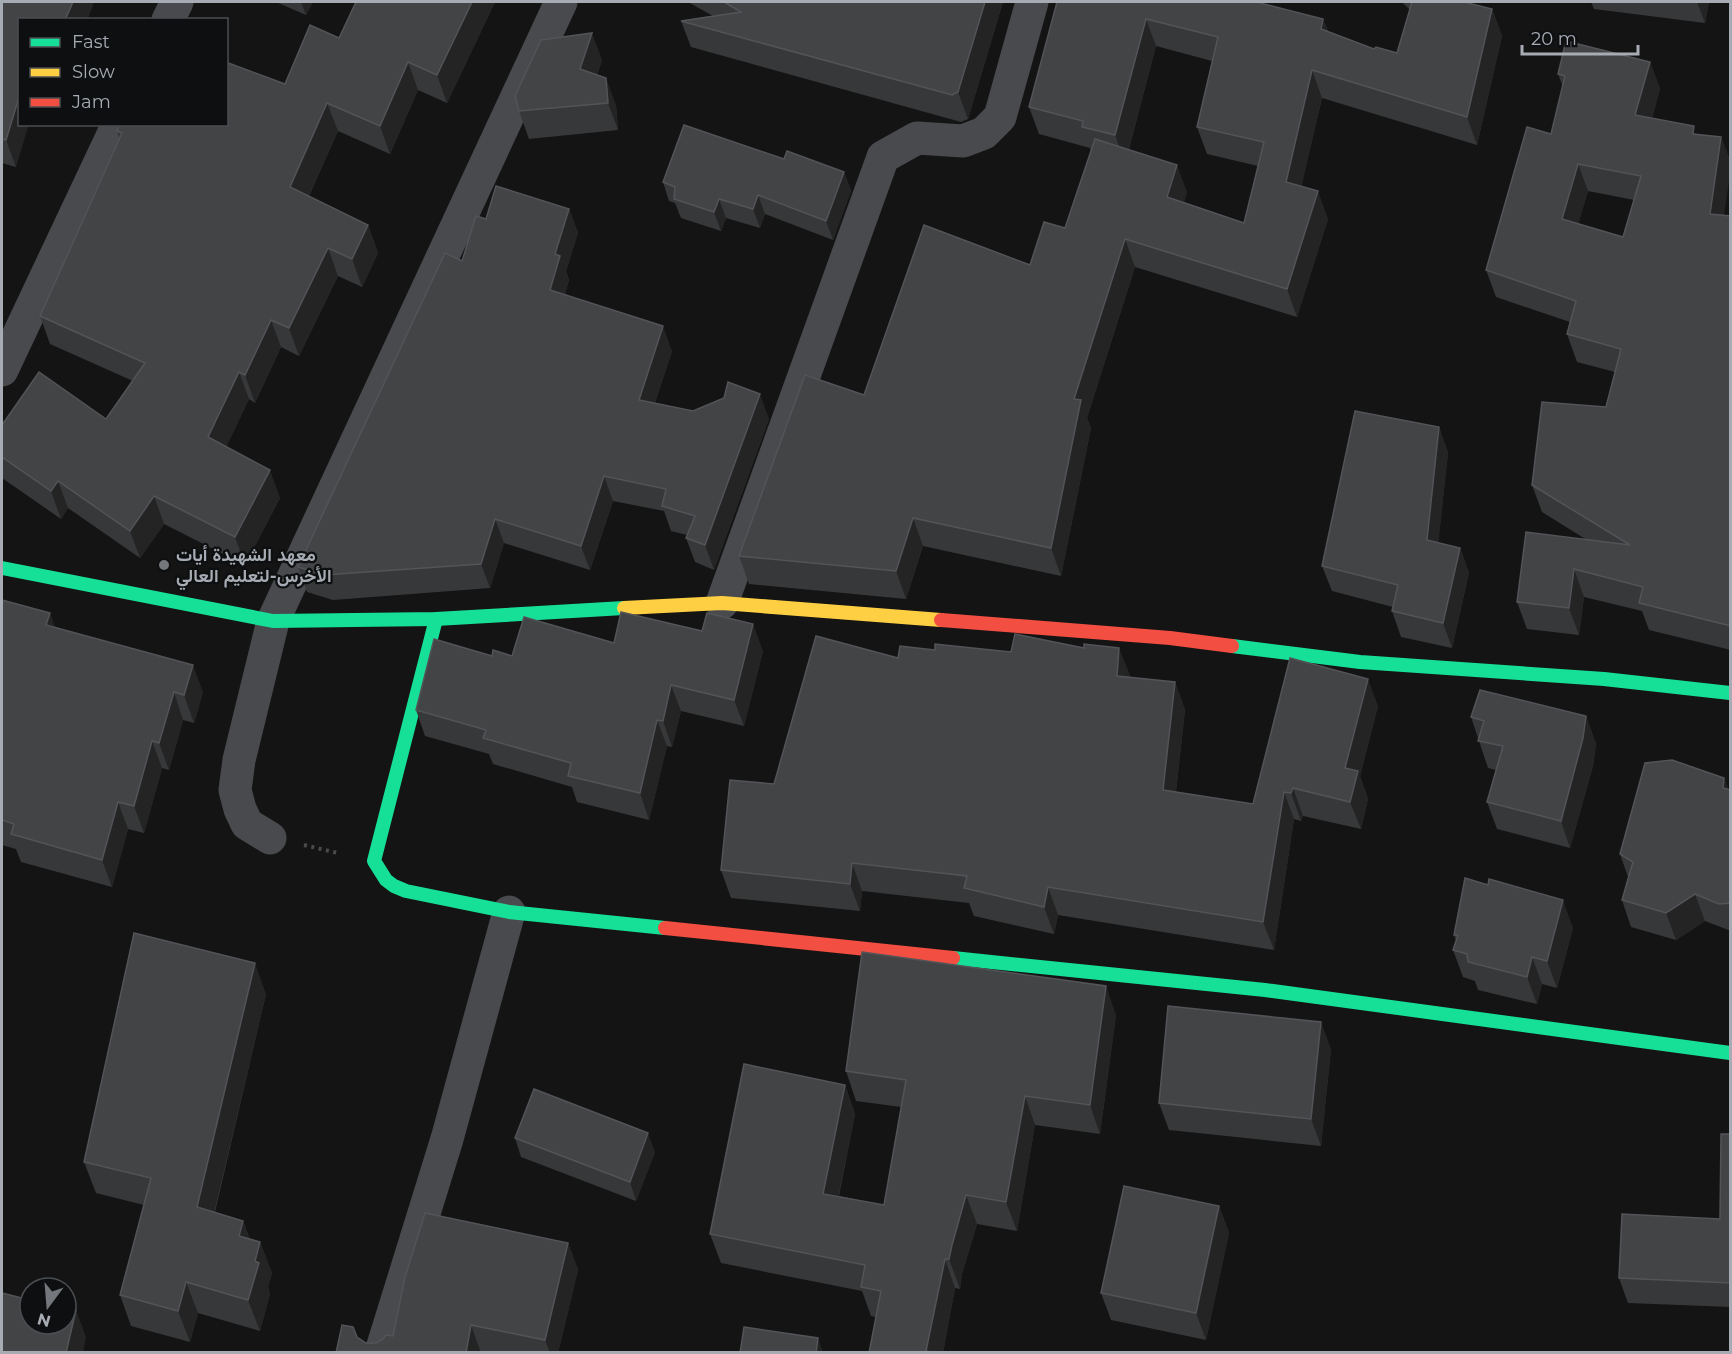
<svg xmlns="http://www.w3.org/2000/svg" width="1732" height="1354" viewBox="0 0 1732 1354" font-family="Montserrat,Vazirmatn,sans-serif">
	<rect width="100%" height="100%" fill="#141414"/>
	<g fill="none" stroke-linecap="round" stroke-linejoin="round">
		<polyline stroke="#4a4b4e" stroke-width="4" stroke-dasharray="3 4.5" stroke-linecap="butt" points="304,845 338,853"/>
		<g stroke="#494a4d" stroke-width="33">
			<polyline points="168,20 177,2"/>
			<polyline points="2,370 118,124"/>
			<polyline points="722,603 883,157 917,138 963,141 984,133 1000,117 1032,2"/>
			<polyline points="270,838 247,824 240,809 235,790 239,760 273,621 561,2"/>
			<polyline points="381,1352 447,1139 509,912"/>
		</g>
		<g stroke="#16e098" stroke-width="14">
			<polyline points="2,568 273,621 436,619 624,608"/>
			<polyline points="436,619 374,861 386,880 394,886 406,891 509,912 665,928"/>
			<polyline points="1232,646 1360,662 1604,679 1730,693"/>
			<polyline points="953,958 1265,990 1730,1053"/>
		</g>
		<polyline stroke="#ffcf43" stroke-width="14" points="624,608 722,603 941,620"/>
		<g stroke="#f24e42" stroke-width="14">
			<polyline points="941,620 1170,638 1232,646"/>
			<polyline points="665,928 953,958"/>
		</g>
	</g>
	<g fill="#373839" fill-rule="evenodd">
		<polygon points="2,2 94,2 87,20 20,20 16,167 2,163"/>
		<polygon points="276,2 313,2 306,15"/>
		<polygon points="495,2 447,103 418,90 390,154 338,131 309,196 368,225 378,253 362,287 338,276 299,356 281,347 255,403 249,399 226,447 280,498 245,565 164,524 140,558 68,508 61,519 2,478 2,425 106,419 133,381 50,344 40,316 119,138 117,131 285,84 339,38"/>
		<polygon points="688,2 1003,2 968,119 961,122 691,47 681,21 713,16"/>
		<path d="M1057,2L1323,19L1328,31L1374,49L1397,53L1410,10L1402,2H1464L1492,9L1502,36L1477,145L1322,98L1301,187L1328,219L1297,317L1135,267L1087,418L1091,428L1061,576L923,546L906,599L749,584L739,556L864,395L1030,265L1065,228L1091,151L1090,148L1039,134L1029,107ZM1156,46L1212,61L1197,127L1207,154L1258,166L1244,223L1184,202L1187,192L1129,149Z"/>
		<polygon points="1591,2 1709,2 1705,23 1594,9"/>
		<polygon points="602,60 597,75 616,105 618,130 529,139 519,111"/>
		<path d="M1650,62L1660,89L1652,118L1697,134L1721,137L1731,163L1723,215L1731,216V650L1649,630L1642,611L1584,597L1579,635L1527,629L1517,602L1587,540L1542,512L1532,485L1606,407L1615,372L1577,362L1567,334L1570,322L1496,297L1486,270L1551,134L1563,87L1558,74ZM1588,191L1634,200L1623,237L1578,224Z"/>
		<polygon points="784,159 844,172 851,191 833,240 765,214 760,228 726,218 721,231 681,218 675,203 669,201 663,182"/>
		<polygon points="569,209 578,233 566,271 569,280 565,294 672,351 655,403 693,411 769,419 714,570 695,562 686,538 687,535 671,531 664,511 613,501 590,570 504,543 490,588 333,600 307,592 298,567 486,219"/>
		<polygon points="1439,427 1448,453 1438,543 1460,548 1469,573 1452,648 1401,637 1392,611 1393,607 1332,591 1322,566"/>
		<polygon points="2,600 55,627 203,692 194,723 183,720 169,770 162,768 144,833 128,829 112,887 21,862 16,849 2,845"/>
		<polygon points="614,643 763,651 744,726 681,711 672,747 667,746 649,820 577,802 572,787 493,764 489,754 425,736 416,710 492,656 512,656"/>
		<polygon points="898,658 1130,675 1129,677 1175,682 1185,710 1176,792 1253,804 1378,706 1360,776 1368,799 1361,829 1303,816 1301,821 1294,819 1274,950 1058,915 1054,934 974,916 969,903 862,891 860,911 731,898 721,870 774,784"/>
		<polygon points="1586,716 1596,744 1593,766 1570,848 1497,829 1487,802 1496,770 1488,768 1471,717"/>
		<polygon points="1724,778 1728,789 1731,790 1731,931 1705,921 1676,940 1631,927 1622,900 1628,877 1620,854"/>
		<polygon points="1573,928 1557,988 1542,984 1537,1004 1478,990 1475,981 1463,977 1453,950 1456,941 1454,935"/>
		<polygon points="266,994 215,1212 243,1221 250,1239 260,1242 272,1273 268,1287 270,1294 260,1331 198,1313 190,1342 131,1326 120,1295 144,1205 96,1193 84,1162"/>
		<polygon points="1116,1015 1100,1134 1035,1125 1017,1231 977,1224 962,1274 960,1289 955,1288 943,1353 869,1353 876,1317 871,1316 862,1291 721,1263 710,1234 845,1085 855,1114 839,1196 884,1205 901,1107 856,1101 846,1071"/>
		<polygon points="1331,1049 1321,1146 1169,1130 1159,1103"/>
		<polygon points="1731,1134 1731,1307 1628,1303 1619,1278 1720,1219"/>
		<polygon points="515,1138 655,1152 636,1201 521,1157"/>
		<polygon points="1219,1206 1229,1233 1206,1340 1111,1320 1101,1293"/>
		<polygon points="568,1243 578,1270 558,1353 336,1353 357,1337 366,1343 376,1343 393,1336"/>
	</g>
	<g fill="#242425">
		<polygon points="73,2 94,2 87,20 65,20"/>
		<polygon points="301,2 313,2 306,15"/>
		<polygon points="472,2 495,2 447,103 437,75"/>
		<polygon points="985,2 1003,2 968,119 958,92"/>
		<polygon points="1697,2 1709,2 1705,23"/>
		<polygon points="1492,9 1502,36 1477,145 1467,117"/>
		<polygon points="1146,19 1156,46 1125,163 1115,135"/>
		<polygon points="1323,19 1333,46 1321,29"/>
		<polygon points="592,33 602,60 590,96 580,69"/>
		<polygon points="408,62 418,90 390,154 380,126"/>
		<polygon points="1650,62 1660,89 1645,142 1635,115"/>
		<polygon points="1312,70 1322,98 1296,210 1286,182"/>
		<polygon points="606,78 616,105 618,130 608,103"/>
		<polygon points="20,94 20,124 29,124 16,167 6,140"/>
		<polygon points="327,103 338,131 300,215 290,187"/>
		<polygon points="1721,137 1731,163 1731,168 1720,241 1710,214"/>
		<polygon points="1578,164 1588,191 1572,246 1562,219"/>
		<polygon points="1177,165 1187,192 1177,224 1167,197"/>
		<polygon points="844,172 851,191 833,240 826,221"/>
		<polygon points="1318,191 1328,219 1297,317 1287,289"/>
		<polygon points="758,195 765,214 760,228 753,209"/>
		<polygon points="719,199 726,218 721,231 714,212"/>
		<polygon points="569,209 578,233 566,271 569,280 559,314 550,290 555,254"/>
		<polygon points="368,225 378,253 362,287 352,259"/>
		<polygon points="1125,239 1135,267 1087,418 1091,428 1061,576 1051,548 1074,399"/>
		<polygon points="328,248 338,276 299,356 289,328"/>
		<polygon points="271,320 281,347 255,403 245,375"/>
		<polygon points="663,326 672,351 648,424 639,400"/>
		<polygon points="239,372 249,399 218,465 208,437"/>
		<polygon points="760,394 769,419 714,570 705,545"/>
		<polygon points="1439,427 1448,453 1436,565 1427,540"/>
		<polygon points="270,470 280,498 245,565 235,537"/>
		<polygon points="604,476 613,501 590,570 581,546"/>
		<polygon points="58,481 68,508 61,519 51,491"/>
		<polygon points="154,496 164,524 140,558 130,531"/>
		<polygon points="913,518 923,546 906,599 896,571"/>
		<polygon points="495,519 504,543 490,588 481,564"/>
		<polygon points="1460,548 1469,573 1452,648 1443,623"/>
		<polygon points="1574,569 1584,597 1579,635 1569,608"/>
		<polygon points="50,613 60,641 46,625"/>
		<polygon points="753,624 763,651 744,726 734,700"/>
		<polygon points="1119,648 1130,675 1127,704 1117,676"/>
		<polygon points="193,665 203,692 194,723 184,695"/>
		<polygon points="1368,679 1378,706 1360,776 1368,799 1361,829 1350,802 1345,768"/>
		<polygon points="1175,682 1185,710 1173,818 1163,790"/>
		<polygon points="671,685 681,711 672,747 663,721"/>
		<polygon points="174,692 183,720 169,770 159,743"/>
		<polygon points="1586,716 1596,744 1593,766 1570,848 1561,821"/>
		<polygon points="657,720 667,746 649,820 640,793"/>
		<polygon points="152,741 162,768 144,833 134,806"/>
		<polygon points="1724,778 1731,795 1723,788"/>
		<polygon points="1293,788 1303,816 1301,821 1291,793"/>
		<polygon points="1284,792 1294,819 1274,950 1263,922"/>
		<polygon points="118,802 128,829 112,887 102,860"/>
		<polygon points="852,863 862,891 860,911 850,884"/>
		<polygon points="1048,887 1058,915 1054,934 1044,907"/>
		<polygon points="1695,894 1705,921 1676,940 1666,913"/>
		<polygon points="1563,900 1573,928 1557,988 1547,961"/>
		<polygon points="1532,957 1542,984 1537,1004 1527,977"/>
		<polygon points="255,963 266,994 208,1238 197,1207"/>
		<polygon points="1106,986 1116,1015 1100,1134 1090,1105"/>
		<polygon points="1321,1022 1331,1049 1321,1146 1311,1119"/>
		<polygon points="845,1085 855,1114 833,1223 823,1194"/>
		<polygon points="1025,1096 1035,1125 1017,1231 1006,1202"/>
		<polygon points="648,1133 655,1152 636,1201 630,1182"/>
		<polygon points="966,1195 977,1224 962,1274 960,1289 949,1259 952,1245"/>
		<polygon points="1219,1206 1229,1233 1206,1340 1196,1313"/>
		<polygon points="243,1221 255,1252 239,1236"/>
		<polygon points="260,1242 272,1273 268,1287 270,1294 260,1331 248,1300 255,1261"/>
		<polygon points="568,1243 578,1270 558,1353 550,1353 545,1340"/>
		<polygon points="945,1259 955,1288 943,1353 927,1353 926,1351"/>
		<polygon points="186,1282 198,1313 190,1342 178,1311"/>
		<polygon points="76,1310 86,1337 83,1353 66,1353"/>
		<polygon points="471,1325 481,1353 466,1353"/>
		<polygon points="818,1338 823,1353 816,1353"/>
	</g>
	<g fill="#434446" stroke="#535458" stroke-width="1.5" fill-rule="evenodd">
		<polygon points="2,2 73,2 65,20 20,20 20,94 6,140 2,139"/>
		<polygon points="356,2 472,2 437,75 408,62 380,126 327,103 290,187 368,225 352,259 328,248 289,328 271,320 245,375 239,372 208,437 270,470 235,537 154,496 130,531 58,481 51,491 2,457 2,425 39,372 106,419 145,363 40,316 122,133 117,131 119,124 226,124 226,62 285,84 310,25 339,38"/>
		<polygon points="724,2 985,2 958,92 952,95 681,21 741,12"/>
		<polygon points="1057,2 1256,2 1323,19 1321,29 1374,49 1376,47 1397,53 1412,2 1464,2 1492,9 1467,117 1312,70 1286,182 1318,191 1287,289 1125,239 1074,399 1081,400 1051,548 913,518 896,571 739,556 805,375 864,395 924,225 1030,265 1044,222 1065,228 1095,139 1177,165 1167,197 1244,223 1264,142 1197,127 1218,37 1146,19 1115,135 1082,127 1083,121 1029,107"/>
		<polygon points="592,33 580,69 606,78 608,103 519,111 515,96 541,40"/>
		<path d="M1566,41L1650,62L1635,115L1694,126L1693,134L1721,137L1710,214L1731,216V626L1639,603L1643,587L1574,569L1569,608L1517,602L1526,532L1630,545L1532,485L1542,402L1606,407L1621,349L1567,334L1576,301L1486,270L1527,127L1551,134L1565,76L1558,74ZM1578,164L1641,176L1623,237L1562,219Z"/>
		<polygon points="684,125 784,159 787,151 844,172 826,221 758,195 753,209 719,199 714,212 674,199 675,187 663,182"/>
		<polygon points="496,186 569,209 555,254 560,256 550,290 663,326 639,400 693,411 724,398 728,382 760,394 705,545 686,538 695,516 662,506 666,489 604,476 581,546 495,519 481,564 324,575 298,567 445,253 462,261 476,216 486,219"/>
		<polygon points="1355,411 1439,427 1427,540 1460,548 1443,623 1392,611 1398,585 1322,566"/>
		<polygon points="2,600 50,613 46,625 193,665 184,695 174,692 159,743 152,741 134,806 118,802 102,860 11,834 14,824 2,820"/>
		<polygon points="621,612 702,631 707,613 753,624 734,700 671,685 663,721 657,720 640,793 568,776 571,763 483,738 486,730 416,710 434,639 492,656 493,650 512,656 524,617 614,643"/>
		<polygon points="1015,634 1084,648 1084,644 1119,648 1117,676 1175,682 1163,790 1253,804 1290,658 1368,679 1345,768 1358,771 1350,802 1293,788 1291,793 1284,792 1263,922 1048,887 1044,907 964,888 967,876 852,863 850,884 721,870 730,780 774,784 816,636 898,658 900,646 935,650 935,644 1011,652"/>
		<polygon points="1480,690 1586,716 1583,738 1561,821 1487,802 1503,746 1478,741 1484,721 1471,717"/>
		<polygon points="1672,760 1724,778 1723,788 1731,790 1731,903 1719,904 1695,894 1666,913 1622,900 1633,862 1620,854 1645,763"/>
		<polygon points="1465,878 1488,885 1489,879 1563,900 1547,961 1532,957 1527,977 1468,962 1467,954 1453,950 1458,935 1454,935"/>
		<polygon points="134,933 255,963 197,1207 243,1221 239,1236 260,1242 255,1261 259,1263 248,1300 186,1282 178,1311 120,1295 151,1178 84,1162"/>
		<polygon points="862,952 1106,986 1090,1105 1025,1096 1006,1202 966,1195 952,1245 949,1259 945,1259 926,1351 936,1353 869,1353 881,1291 861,1287 865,1265 710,1234 744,1064 845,1085 823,1194 884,1205 906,1080 846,1071"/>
		<polygon points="1168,1006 1321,1022 1311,1119 1159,1103"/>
		<polygon points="534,1089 648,1133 630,1182 515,1138"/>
		<polygon points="1721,1134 1731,1134 1731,1283 1619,1278 1622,1214 1720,1219"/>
		<polygon points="1124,1186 1219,1206 1196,1313 1101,1293"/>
		<polygon points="425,1213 568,1243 545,1340 471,1325 466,1353 336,1353 342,1325 353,1327 357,1337 366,1343 376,1343 383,1339 386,1335 393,1336 405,1277"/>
		<polygon points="2,1293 30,1300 30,1324 66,1324 66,1308 76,1310 66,1353 2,1353"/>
		<polygon points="744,1327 818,1338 816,1353 740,1353"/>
	</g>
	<circle fill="#74777c" stroke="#0e0f10" stroke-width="2" cx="164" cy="565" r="6"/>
	<g text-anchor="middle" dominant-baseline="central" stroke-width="4.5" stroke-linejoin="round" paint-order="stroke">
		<g font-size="18" font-weight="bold" fill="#a7acb4" stroke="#0e0f10" text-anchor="start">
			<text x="176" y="555">معهد الشهيدة أيات<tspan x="176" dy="21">الأخرس-لتعليم العالي</tspan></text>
		</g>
	</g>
	<rect width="1732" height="1354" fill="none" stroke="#a7acb4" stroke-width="6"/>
	<rect x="18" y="18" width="210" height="108" fill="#0e0f10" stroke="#4b4e52" stroke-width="1.5"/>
	<rect x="30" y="38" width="30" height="9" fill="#16e098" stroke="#4b4e52" stroke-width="1.5"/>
	<text x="72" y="48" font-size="18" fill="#a7acb4">Fast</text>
	<rect x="30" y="68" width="30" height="9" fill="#ffcf43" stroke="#4b4e52" stroke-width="1.5"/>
	<text x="72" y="78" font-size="18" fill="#a7acb4">Slow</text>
	<rect x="30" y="98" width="30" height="9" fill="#f24e42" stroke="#4b4e52" stroke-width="1.5"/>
	<text x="72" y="108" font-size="18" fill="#a7acb4">Jam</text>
	<g transform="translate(48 1306) rotate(196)"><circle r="28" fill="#0e0f10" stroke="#4b4e52" stroke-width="1.5"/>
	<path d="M0-4.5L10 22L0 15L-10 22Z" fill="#74777c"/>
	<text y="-9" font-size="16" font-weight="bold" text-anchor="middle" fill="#a7acb4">N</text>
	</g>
	<path d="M1522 45v9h116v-9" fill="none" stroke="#a7acb4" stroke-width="3"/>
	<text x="1531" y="45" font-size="18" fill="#a7acb4" stroke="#0e0f10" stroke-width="4.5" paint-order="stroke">20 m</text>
</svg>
